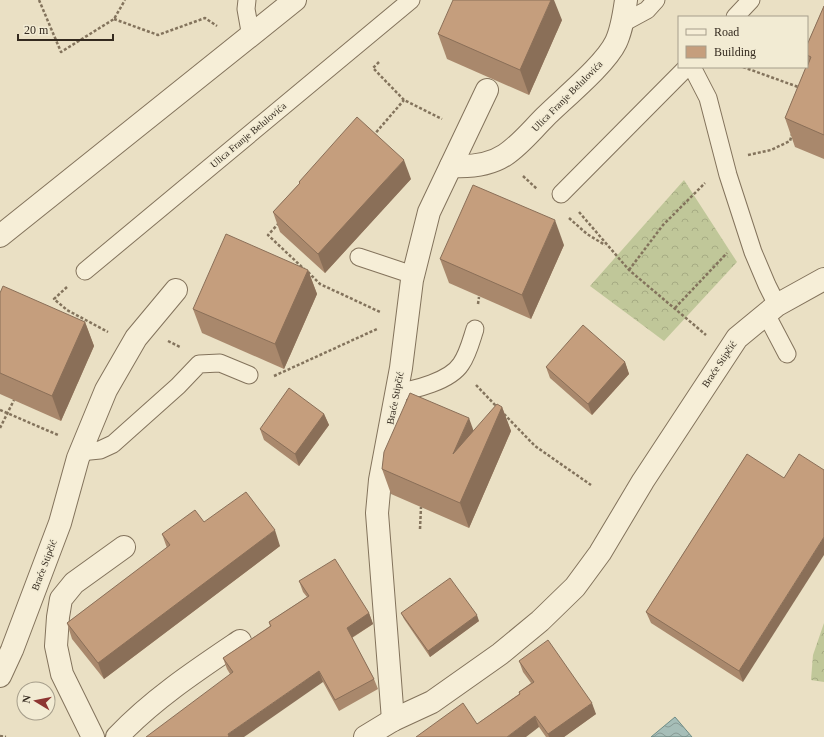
<svg xmlns="http://www.w3.org/2000/svg" width="824" height="737" viewBox="0 0 824 737" font-family="'Times New Roman',serif">
	<defs>
		<pattern id="forest-crowns" width="20" height="18" patternUnits="userSpaceOnUse"><rect width="20" height="18" fill="#c0c799"/><path d="M2 6a3 3 0 1 1 6 0M12 15a3 3 0 1 1 6 0" fill="none" stroke="#a6ab83"/></pattern>
		<pattern id="water-waves" width="16" height="10" patternUnits="userSpaceOnUse"><rect width="16" height="10" fill="#a6beb8"/><path d="M0 5q4-4 8 0t8 0" fill="none" stroke="#889b95"/></pattern>
	</defs>
	<rect width="100%" height="100%" fill="#eae0c4"/>
	<g fill="url(#forest-crowns)">
		<polygon points="684,180 737,262 664,341 590,286"/>
		<polygon points="824,623 824,682 811,680 813,655"/>
	</g>
	<polygon fill="url(#water-waves)" stroke="#6d8b85" points="675,717 692,737 651,737"/>
	<g fill="none" stroke-linecap="round" stroke-linejoin="round">
		<g stroke="#83735c" stroke-width="19">
			<g id="lane">
				<polyline points="247,0 246,9 251,37"/>
				<polyline points="735,17 751,0"/>
				<polyline points="623,23 647,10 656,0"/>
				<polyline points="692,67 708,98 728,175 753,252 767,285 777,305"/>
				<polyline points="561,194 687,67"/>
				<polyline points="359,257 413,275"/>
				<polyline points="85,271 411,0"/>
				<polyline points="766,314 787,354"/>
				<path d="M396,392C415,390 450,381 461,364C468,354 471,341 475,329"/>
				<polyline points="80,452 100,450 113,444 178,386 199,364 220,363 249,375"/>
			</g>
		</g>
		<g stroke="#83735c" stroke-width="24">
			<g id="street">
				<path d="M451,166C468,167 490,165 505,155C520,145 532,130 545,117C564,98 605,65 616,42C622,29 624,14 626,0"/>
				<polyline points="0,236 295,0"/>
				<polyline points="0,676 12,650 60,523 78,458 106,390 136,338 176,290"/>
				<polyline points="393,720 377,513 380,480 401,368 412,280 429,212 487,90"/>
				<polyline points="93,737 62,674 56,646 58,617 61,599 74,583 124,547"/>
				<path d="M117,737C153,699 197,670 240,641"/>
				<polyline points="365,737 393,720 432,702 500,654 540,621 575,587 600,553 643,481 737,338 777,305 824,279"/>
			</g>
		</g>
		<g stroke="#83735c" stroke-width="2.5" stroke-dasharray="3 2" stroke-linecap="butt">
			<polyline points="39,0 61,52 114,19 125,0"/>
			<polyline points="114,19 158,35 205,18 217,26"/>
			<polyline points="379,62 373,68 404,100 442,119"/>
			<polyline points="743,67 801,88"/>
			<polyline points="373,136 404,100"/>
			<polyline points="748,155 771,150 790,141 792,134"/>
			<polyline points="523,176 537,189"/>
			<polyline points="579,212 629,270 706,335"/>
			<polyline points="569,218 587,234 605,245"/>
			<polyline points="279,223 268,235 304,269"/>
			<polyline points="629,270 663,225 705,183"/>
			<polyline points="308,272 320,284 380,312"/>
			<polyline points="67,287 54,299 67,310 108,332"/>
			<polyline points="478,304 479,297"/>
			<polyline points="675,308 727,253"/>
			<polyline points="168,341 180,347"/>
			<polyline points="274,376 377,329"/>
			<polyline points="476,385 497,407"/>
			<polyline points="0,410 58,435"/>
			<polyline points="504,414 535,446 591,485"/>
			<polyline points="0,428 14,400"/>
			<polyline points="420,529 421,507"/>
			<polyline points="0,736 6,737"/>
		</g>
		<use href="#lane" stroke="#f6eed7" stroke-width="17"/>
		<use href="#street" stroke="#f6eed7" stroke-width="22"/>
	</g>
	<g fill="#a9886c">
		<polygon points="824,6 824,159 795,147 785,118 807,65 807,45"/>
		<polygon points="562,20 529,95 447,59 438,34"/>
		<polygon points="411,179 325,273 280,232 273,212 299,184 299,182"/>
		<polygon points="564,245 531,319 449,283 440,259"/>
		<polygon points="308,270 317,294 284,369 202,333 193,309"/>
		<polygon points="0,293 85,322 94,346 61,421 0,394"/>
		<polygon points="625,362 629,374 592,415 550,378 546,367"/>
		<polygon points="502,407 511,431 469,528 391,494 382,469 473,431"/>
		<polygon points="324,414 329,425 299,466 264,440 260,429"/>
		<polygon points="747,454 743,682 651,623 646,612"/>
		<polygon points="204,522 280,546 104,679 72,639 67,623 167,548 162,534"/>
		<polygon points="299,581 369,613 373,624 352,638 374,679 378,689 339,711 323,682 230,674 227,669 223,658 270,626 269,622 307,597 303,592"/>
		<polygon points="401,613 479,621 430,657 404,619"/>
		<polygon points="519,661 596,714 564,737 546,737 539,727 477,724 519,694 519,692 531,683 523,672"/>
	</g>
	<g fill="#8a6f58">
		<polygon points="551,0 554,0 562,20 529,95 520,70"/>
		<polygon points="404,160 411,179 325,273 318,254"/>
		<polygon points="555,220 564,245 531,319 522,295"/>
		<polygon points="308,270 317,294 284,369 275,344"/>
		<polygon points="85,322 94,346 61,421 52,396"/>
		<polygon points="625,362 629,374 592,415 588,404"/>
		<polygon points="502,407 511,431 469,528 460,503"/>
		<polygon points="324,414 329,425 299,466 295,454"/>
		<polygon points="469,418 478,443 453,454"/>
		<polygon points="275,530 280,546 104,679 98,663"/>
		<polygon points="824,537 824,555 743,682 739,671"/>
		<polygon points="369,613 373,624 351,638 347,628"/>
		<polygon points="477,615 479,621 430,657 428,651"/>
		<polygon points="319,671 323,682 244,737 228,737 228,734"/>
		<polygon points="592,703 596,714 564,737 549,737 548,734"/>
		<polygon points="535,716 539,727 526,737 507,737"/>
	</g>
	<g fill="#c59e7d" stroke="#8a6f58">
		<polygon points="453,0 551,0 520,70 438,34"/>
		<polygon points="824,6 824,135 785,118 806,67 807,67 811,57 807,55 807,45"/>
		<polygon points="357,117 404,160 318,254 273,212 300,183 299,182"/>
		<polygon points="473,185 555,220 522,295 440,259"/>
		<polygon points="226,234 308,270 275,344 193,309"/>
		<polygon points="3,286 85,322 52,396 0,373 0,293"/>
		<polygon points="583,325 625,362 588,404 546,367"/>
		<polygon points="289,388 324,414 295,454 260,429"/>
		<polygon points="410,393 469,418 453,454 497,404 502,407 460,503 382,469 384,452"/>
		<polygon points="747,454 784,478 799,454 824,470 824,537 739,671 646,612"/>
		<polygon points="246,492 275,530 98,663 67,623 170,545 162,534 195,510 204,522"/>
		<polygon points="335,559 369,613 347,628 374,679 335,700 319,671 228,734 229,736 228,737 146,737 233,672 223,658 271,626 269,622 309,596 299,581"/>
		<polygon points="450,578 477,615 428,651 401,613"/>
		<polygon points="548,640 592,703 548,734 535,716 507,737 416,737 463,703 477,724 520,694 519,692 534,682 519,661"/>
	</g>
	<g text-anchor="middle" dominant-baseline="central" stroke-width="3" stroke-linejoin="round" paint-order="stroke">
		<g font-size="10" fill="#342a1f" stroke="#f2ebd3">
			<text transform="translate(567 96) rotate(-45)">Ulica Franje Belulovića</text>
			<text transform="translate(248 135) rotate(-40)">Ulica Franje Belulovića</text>
			<text transform="translate(719 364) rotate(-56)">Braće Stipčić</text>
			<text transform="translate(395 398) rotate(-79)">Braće Stipčić</text>
			<text transform="translate(44 565) rotate(-69)">Braće Stipčić</text>
		</g>
	</g>
	<rect x="678" y="16" width="130" height="52" fill="#f2ebd3" stroke="#a69e8b"/>
	<rect x="686" y="29" width="20" height="6" fill="#f6eed7" stroke="#a69e8b"/>
	<text x="714" y="36" font-size="12" fill="#342a1f">Road</text>
	<rect x="686" y="46" width="20" height="12" fill="#c59e7d" stroke="#a69e8b"/>
	<text x="714" y="56" font-size="12" fill="#342a1f">Building</text>
	<g transform="translate(36 701) rotate(280)"><circle r="19" fill="#f2ebd3" stroke="#a69e8b"/>
	<path d="M0-3L7 15L0 10L-7 15Z" fill="#8d3531"/>
	<text y="-6" font-size="11" font-weight="bold" text-anchor="middle" fill="#342a1f">N</text>
	</g>
	<path d="M18 34v6h95v-6" fill="none" stroke="#342a1f" stroke-width="2"/>
	<text x="24" y="34" font-size="12" fill="#342a1f" stroke="#f2ebd3" stroke-width="3" paint-order="stroke">20 m</text>
</svg>
